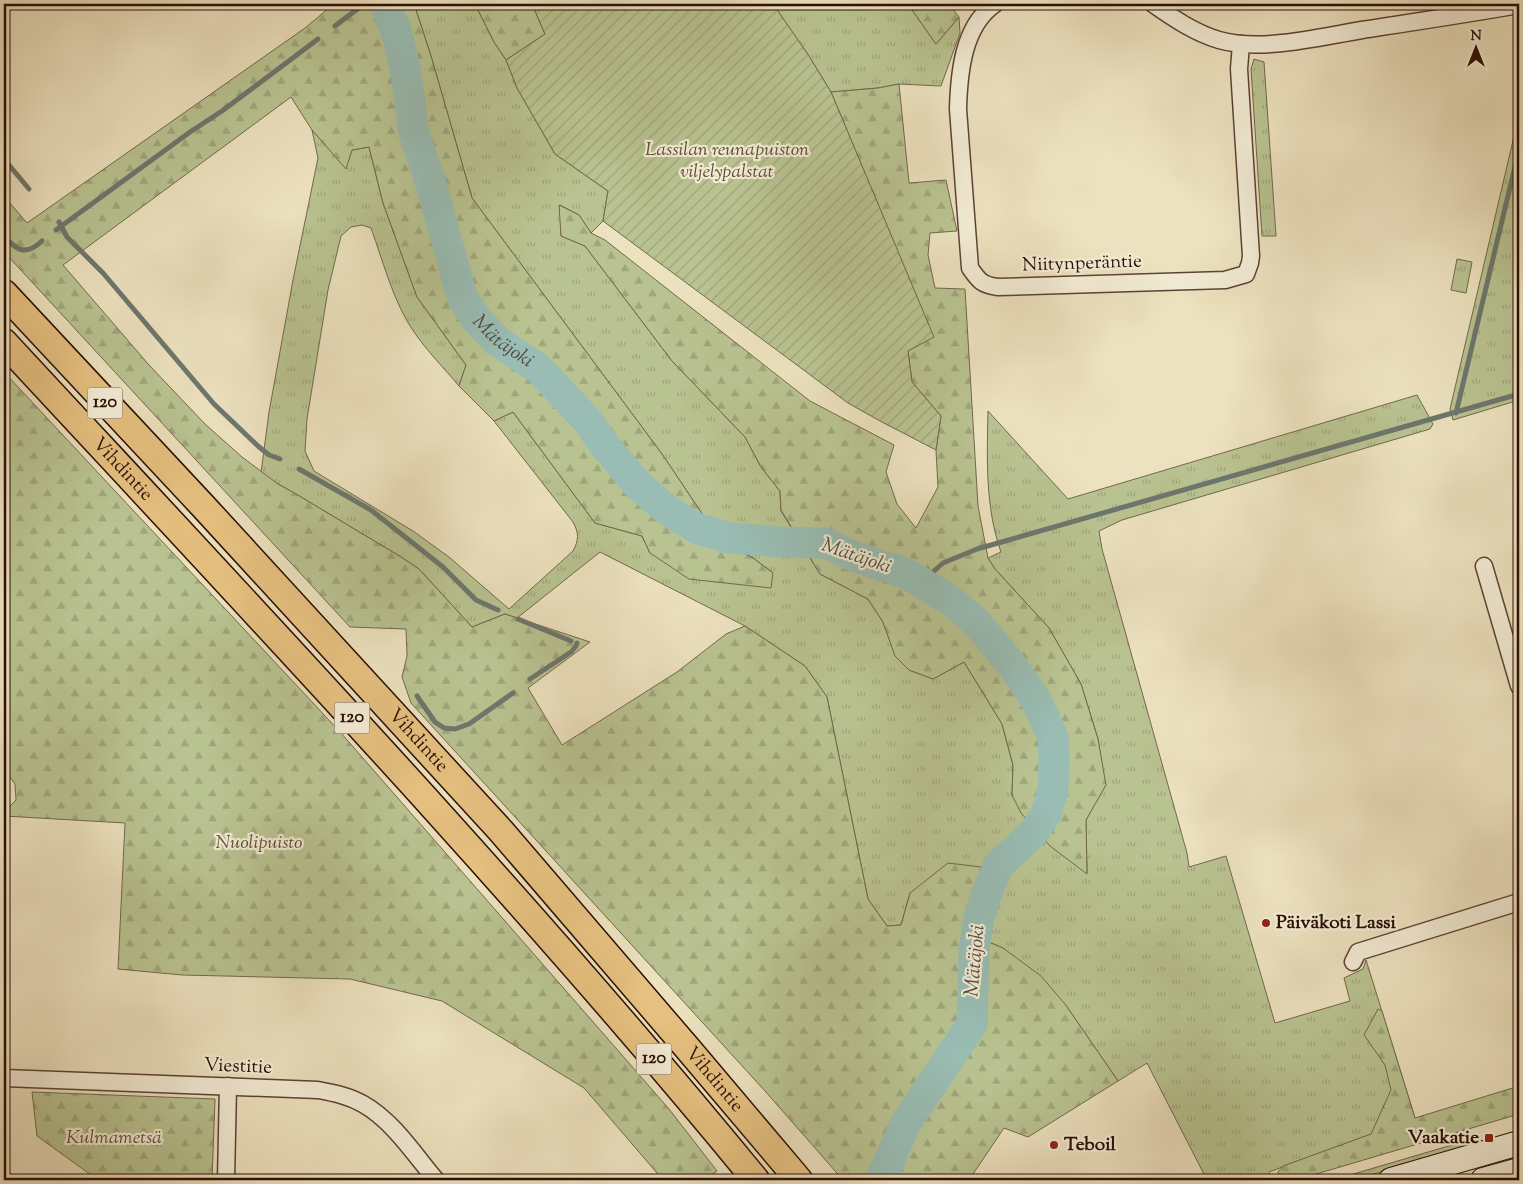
<svg xmlns="http://www.w3.org/2000/svg" width="1523" height="1184" viewBox="0 0 1523 1184" font-family="'Sorts Mill Goudy',serif">
	<defs>
		<pattern id="grass-tufts" width="24" height="20" patternUnits="userSpaceOnUse" patternTransform="scale(1.25)"><rect width="24" height="20" fill="#b9c391"/><path d="M3 7l-1-3M5 7V3M7 7l1-3M15 17l-1-3M17 17v-4M19 17l1-3" fill="none" stroke="#9fa67c"/></pattern>
		<pattern id="forest-firs" width="22" height="20" patternUnits="userSpaceOnUse" patternTransform="scale(1.25)"><rect width="22" height="20" fill="#b9c391"/><path d="M5 1l3.5 6h-7zM16 11l3.5 6h-7z" fill="#9fa67c"/></pattern>
		<pattern id="garden-furrows" width="10" height="10" patternUnits="userSpaceOnUse" patternTransform="scale(1.25)"><rect width="10" height="10" fill="#b9c391"/><path d="M-1 1l2-2M0 10L10 0M9 11l2-2" fill="none" stroke="#9fa67c"/></pattern>
	</defs>
	<rect width="100%" height="100%" fill="#ede2bf"/>
	<filter id="stains"><feTurbulence type="fractalNoise" baseFrequency=".004" numOctaves="4"/><feColorMatrix values="0 0 0 0 .2 0 0 0 0 .09 0 0 0 0 .02 0 0 0 .5 -.17"/></filter>
	<radialGradient id="worn" r=".72"><stop offset=".6" stop-color="#630" stop-opacity="0"/><stop offset="1" stop-color="#630" stop-opacity=".3"/></radialGradient>
	<g fill="url(#grass-tufts)" stroke="#72684b">
		<path d="M414,4H475L494,42L506,60L517,88L555,154L608,191L603,221L591,233L579,215L560,205L561,236L585,246L672,361L745,437L761,467L780,491L781,511L820,574L868,599L883,622L895,655L909,670L933,679L964,662L1002,724L1013,765L1012,795L1087,873L1086,820L1105,785L1098,739L1081,684L1049,628L995,569L988,558L1001,552C985,507 987,458 988,411L1068,499L1417,395L1433,424L1430,429L1122,520L1099,531L1102,549L1187,853L1189,867L1226,856L1275,1023L1350,1001L1344,978L1363,969L1366,960L1415,1118L1269,1172L1271,1180H1207L1147,1063L1118,1081L1065,1004L1003,948L967,933L971,907L981,877L910,893L901,925L887,926L868,899L827,697L805,666L745,626L600,552L517,618L505,614L472,627L419,569L401,557L296,494L278,484L261,473L269,412L293,280L318,158L312,130L346,168L352,150L369,147L383,203L417,297L466,365L459,386C444,368 427,351 414,332C394,304 383,261 371,228L362,225L351,227L341,236L328,290L307,419L305,451L314,471L413,531L449,557L509,609L573,551C579,540 579,533 573,522L494,421L513,412L595,523L642,536L650,553L772,572L753,558L719,539L662,454L472,198L431,56Z"/>
		<polygon points="773,4 908,4 936,44 959,17 960,33 941,86 899,84 878,88 831,92 809,56"/>
		<polygon points="1254,59 1264,62 1276,236 1262,236 1251,69"/>
		<polygon points="1519,115 1519,400 1453,420 1450,409"/>
		<polygon points="1457,259 1472,262 1466,293 1451,290"/>
		<polygon points="1469,1140 1471,1146 1353,1180 1333,1180"/>
	</g>
	<g fill="url(#forest-firs)" stroke="#72684b">
		<polygon points="327,4 414,4 431,56 472,198 662,454 719,539 753,558 773,573 771,588 689,579 650,553 642,536 595,523 513,412 494,421 459,386 466,365 417,297 383,203 369,147 352,150 346,169 312,130 291,97 63,265 149,365 205,424 242,457 278,484 296,494 401,557 419,569 472,627 505,614 590,642 528,688 562,745 677,672 726,634 745,626 805,666 827,697 868,899 887,926 901,925 910,893 948,863 981,867 981,877 971,907 967,933 1003,948 1041,976 1065,1004 1118,1081 1028,1137 1004,1128 969,1180 843,1180 765,1091 411,703 402,677 407,656 406,629 350,627 7,255 8,236 4,231 4,196 27,223 305,28 329,8"/>
		<polygon points="475,4 532,4 545,34 506,60 494,42"/>
		<polygon points="908,4 949,4 959,17 936,44"/>
		<polygon points="899,84 909,183 946,180 957,231 930,233 928,255 935,288 965,289 978,506 988,558 995,569 1049,628 1081,684 1098,739 1106,785 1086,820 1087,874 1050,846 1021,813 1012,795 1013,765 1002,724 964,662 933,679 909,670 895,656 883,622 868,599 820,574 781,510 780,491 761,467 745,437 672,361 585,246 561,236 559,205 579,215 591,233 605,240 810,401 894,445 886,472 897,504 916,528 938,487 936,450 941,416 912,382 908,351 933,336 831,92 878,88"/>
		<polygon points="4,372 341,733 669,1109 717,1171 704,1180 663,1180 584,1088 442,1001 350,979 182,975 118,969 125,823 4,816 4,812 16,800 15,784 4,769"/>
		<polygon points="1378,1009 1382,1011 1415,1118 1519,1086 1519,1114 1296,1180 1280,1180 1278,1172 1283,1166 1371,1134 1391,1090 1385,1065 1364,1035"/>
		<polygon points="32,1092 215,1099 212,1180 98,1180 37,1136"/>
	</g>
	<polygon fill="url(#garden-furrows)" stroke="#72684b" points="532,4 773,4 809,56 831,92 934,337 908,351 912,382 941,416 936,450 880,421 848,403 603,221 608,191 555,154 517,88 506,60 545,34"/>
	<g fill="none" stroke-linecap="round" stroke-linejoin="round">
		<g stroke="#6d776e" stroke-width="5">
			<polyline points="335,26 364,4"/>
			<polyline points="4,159 29,189"/>
			<polyline points="59,222 67,237 103,273 214,404 258,446 269,455 280,459"/>
			<polyline points="56,230 190,132 222,111 318,39"/>
			<path d="M4,236C17,251 26,256 42,241"/>
			<polyline points="1456,413 1519,150"/>
			<polyline points="299,469 371,510 443,567 476,600 498,610"/>
			<polyline points="926,585 934,571 943,563 977,549 1519,394"/>
			<polyline points="518,619 571,641"/>
			<polyline points="530,679 571,652 576,646 577,643"/>
			<polyline points="417,696 435,722 444,728 455,729 469,724 513,693"/>
		</g>
		<path stroke="#99bdb4" stroke-width="31" id="s1" d="M385,4L397,33L406,74L414,133L431,183L462,297L477,320L496,340L539,369L587,420L602,442L638,485L667,510L698,529L730,538L779,542L826,543L848,554L881,566L894,569L909,575L950,600L976,622L1014,668L1036,700L1053,737L1054,760L1053,790L1046,814L1034,832L998,866L986,895L979,918L974,950L972,1024L904,1126L887,1167L880,1180"/>
		<g stroke="#5b4334" stroke-width="19">
			<g id="street">
				<path d="M995,4C963,26 959,73 958,109L970,268C979,281 982,285 998,287L1225,280L1246,274L1250,263L1251,256L1239,69L1241,44"/>
				<path d="M1153,4C1173,18 1195,33 1219,40C1261,52 1319,37 1362,30C1414,22 1467,14 1519,5"/>
				<polyline points="1484,566 1519,686"/>
				<polyline points="1353,962 1358,952 1519,902"/>
				<path d="M4,1078L318,1090C334,1093 349,1096 363,1104C393,1121 414,1154 436,1180"/>
				<polyline points="226,1180 228,1086"/>
			</g>
		</g>
		<g stroke="#2a0e05" stroke-width="26">
			<g id="secondary">
				<polyline points="1391,1180 1519,1143"/>
				<polyline points="1483,1180 1519,1170"/>
			</g>
		</g>
		<g stroke="#2a0e05" stroke-width="29">
			<g id="primary">
				<path id="s2" d="M4,293L203,506L501,831L689,1050L799,1180"/>
				<path id="s3" d="M4,342C259,617 518,890 756,1180"/>
			</g>
		</g>
		<use href="#street" stroke="#f3ecd5" stroke-width="16"/>
		<use href="#secondary" stroke="#f3ecd5" stroke-width="24"/>
		<use href="#primary" stroke="#e6c180" stroke-width="26"/>
	</g>
	<g fill="#8f2418" stroke="#f3ecd5" stroke-width="2">
		<circle cx="1266" cy="923" r="5"/>
		<rect x="1484" y="1133" width="10" height="10" rx="2.5"/>
		<circle cx="1054" cy="1145" r="5"/>
	</g>
	<g text-anchor="middle" dominant-baseline="central" stroke-width="4.5" stroke-linejoin="round" paint-order="stroke">
		<g fill="#f3ecd5" stroke="#665143" stroke-width="1">
			<rect x="87.5" y="387.5" width="35" height="31" rx="4"/>
			<rect x="334.5" y="702.5" width="35" height="31" rx="4"/>
			<rect x="636.5" y="1043.5" width="35" height="31" rx="4"/>
		</g>
		<g font-size="18" font-weight="bold" fill="#2a0e05">
			<text x="105" y="403">120</text>
			<text x="352" y="718">120</text>
			<text x="654" y="1059">120</text>
		</g>
		<g font-size="19" font-style="italic" fill="#5c4d36" stroke="#f3ecd5">
			<text x="727" y="150">Lassilan reunapuiston<tspan x="727" dy="22">viljelypalstat</tspan></text>
			<text x="259" y="843">Nuolipuisto</text>
			<text x="114" y="1138">Kulmametsä</text>
		</g>
		<g font-size="19" fill="#2a0e05" stroke="#f3ecd5">
			<text transform="translate(1082 264) rotate(-2)">Niitynperäntie</text>
			<text stroke="none"><textPath href="#s3" startOffset="174">Vihdintie</textPath></text>
			<text stroke="none"><textPath href="#s2" startOffset="610">Vihdintie</textPath></text>
			<text transform="translate(238 1067) rotate(2)">Viestitie</text>
			<text stroke="none"><textPath href="#s2" startOffset="1060">Vihdintie</textPath></text>
		</g>
		<g font-size="19" font-weight="bold" fill="#2a0e05" stroke="#f3ecd5" text-anchor="start">
			<text x="1276" y="923">Päiväkoti Lassi</text>
			<text x="1479" y="1138" text-anchor="end">Vaakatie</text>
			<text x="1064" y="1145">Teboil</text>
		</g>
		<g font-size="20" font-style="italic" fill="#514b42" stroke="#f3ecd5">
			<text stroke="none"><textPath href="#s1" startOffset="365">Mätäjoki</textPath></text>
			<text transform="translate(856 557) rotate(19)">Mätäjoki</text>
			<text transform="translate(976 961) rotate(-85)">Mätäjoki</text>
		</g>
	</g>
	<rect width="1523" height="1184" fill="none" stroke="#ede2bf" stroke-width="20"/>
	<rect x="5" y="5" width="1513" height="1174" fill="none" stroke="#2a0e05" stroke-width="2.5"/>
	<rect x="10" y="10" width="1503" height="1164" fill="none" stroke="#2a0e05"/>
	<g transform="translate(1476 48)" stroke="#f3ecd5" stroke-width="4" paint-order="stroke">
	<path d="M0-4L9 19L0 12L-9 19Z" fill="#2a0e05"/>
	<text y="-8" font-size="14" font-weight="bold" text-anchor="middle" fill="#2a0e05">N</text>
	</g>
	<rect width="100%" height="100%" filter="url(#stains)"/>
	<rect width="100%" height="100%" fill="url(#worn)"/>
</svg>
